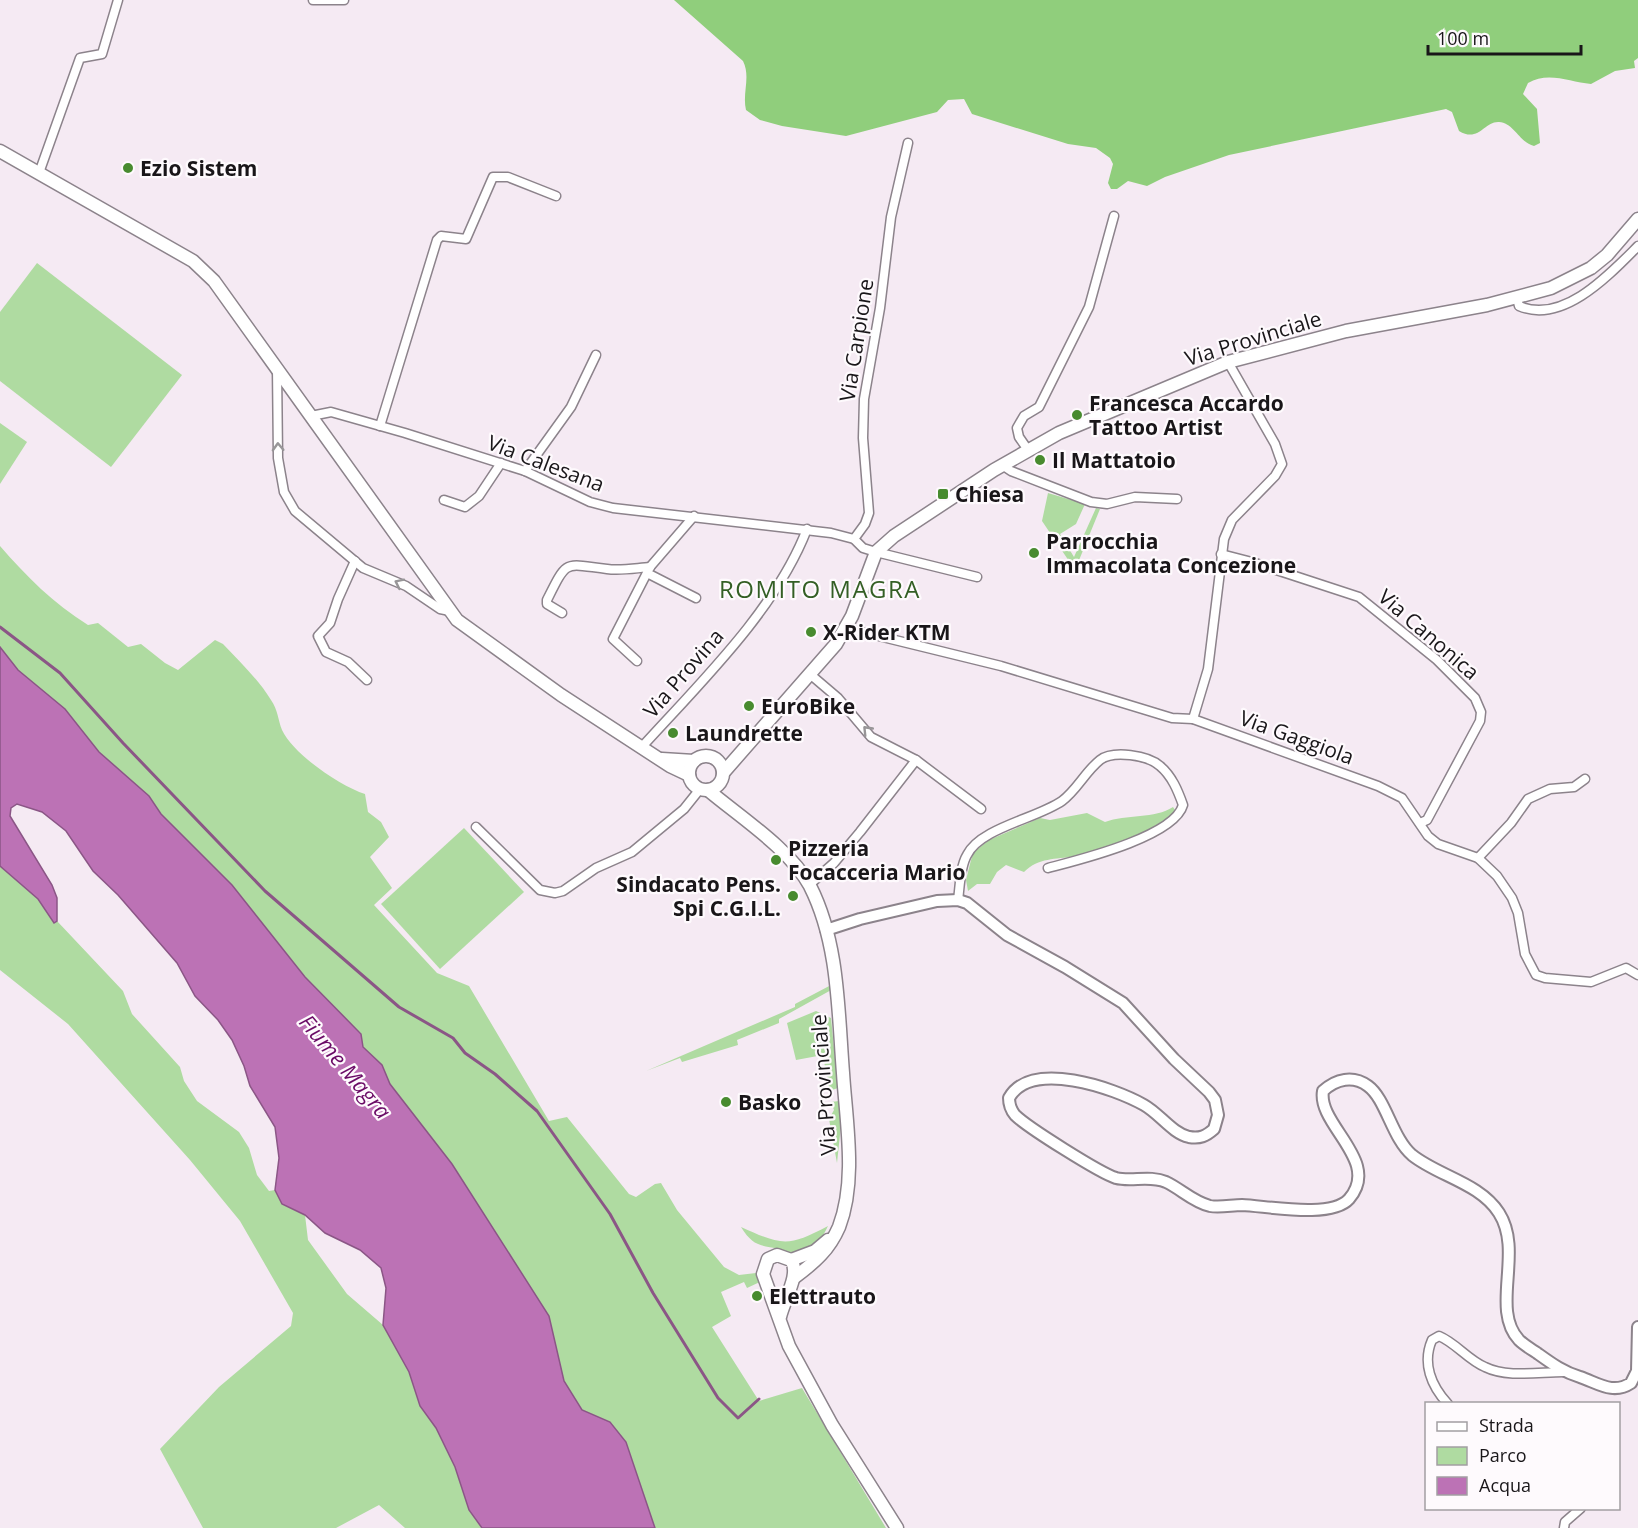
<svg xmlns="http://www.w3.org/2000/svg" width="1638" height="1528" viewBox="0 0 1638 1528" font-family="'Open Sans',sans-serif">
	<rect width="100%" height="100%" fill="#f5eaf3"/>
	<g fill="#afdba1">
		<polygon points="37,263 182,375 111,467 0,381 0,312"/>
		<polygon points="0,423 27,442 0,484"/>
		<polygon points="1048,493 1085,504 1076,524 1060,534 1074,557 1096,508 1100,509 1075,570 1042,521"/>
		<path d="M0,546C27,577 53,603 88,625L98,623L128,647L141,644L165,663L178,670L215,640L223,644C240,662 258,679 271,700C278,710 278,720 282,730C293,754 340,786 365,794L368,812L381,822L389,837L370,857L392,888L374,905L437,973L469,986L549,1121L567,1117L629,1194L636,1197L655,1184L661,1183L677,1210L724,1267L739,1275L756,1273L762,1281L747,1288L744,1282L721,1292L731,1316L712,1327L759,1401L802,1388L886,1528H655L626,1442L610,1422L582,1410L564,1381L548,1316L390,1084L382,1065L363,1047L361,1034L305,977L232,885L161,814L149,796L99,752L65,709L18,670L0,647Z"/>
		<path d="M1173,807L1175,810C1164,831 1098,850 1075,856C1055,860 1039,857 1024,872L1006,865L997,872L990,884H977L968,891L966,880L971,860L974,852L989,840L1040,818L1050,820L1087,813L1105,822C1126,814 1155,819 1173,807Z"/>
		<polygon points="464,828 524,892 440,969 381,904"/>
		<polygon points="0,866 38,899 54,923 57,921 123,991 132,1014 180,1067 184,1081 197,1101 239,1132 249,1148 257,1175 269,1191 275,1190 282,1204 305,1215 308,1240 347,1294 383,1325 409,1372 420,1406 436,1428 455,1467 469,1510 482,1528 405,1528 379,1505 336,1528 203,1528 160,1449 219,1387 291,1326 293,1313 240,1221 190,1160 68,1024 0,970"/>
		<polygon points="833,984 833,989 779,1019 779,1023 737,1040 738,1045 682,1062 680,1058 646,1071 795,1007 795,1004"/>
		<polygon points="816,1011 831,1018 838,1088 829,1091 823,1055 796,1060 787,1023"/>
		<polygon points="839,1101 841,1125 837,1163 829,1119 834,1110 831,1102"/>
		<path d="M828,1226C822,1239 810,1256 793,1254C789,1253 785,1250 780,1249C759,1245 753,1246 741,1227C783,1246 788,1247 828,1226Z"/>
	</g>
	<path fill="#90ce7c" d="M674,0H1638V58L1634,61L1635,68L1615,71L1591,84C1570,82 1548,71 1528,83L1523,94L1537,109L1540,143L1534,146C1519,142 1514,123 1499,122C1484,121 1479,143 1459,131L1452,112L1446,109L1229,155L1165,177L1147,186L1128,181L1117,189H1111L1108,183L1113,164L1110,158L1096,148L1068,144L972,114L964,99L948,100L937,112L846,136L782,126L760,120L746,110C742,93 751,77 743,61Z"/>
	<polygon fill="#bc72b5" stroke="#8b5686" stroke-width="1.5" points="0,647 18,670 65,709 99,752 149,796 161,814 232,885 305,977 361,1034 363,1047 382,1065 390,1084 452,1164 549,1316 564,1381 582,1410 610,1422 626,1442 655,1528 482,1528 469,1510 455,1467 436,1428 420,1406 409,1372 383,1325 386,1288 381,1268 360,1250 325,1233 305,1215 282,1204 275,1190 279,1158 275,1127 250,1086 244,1066 232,1040 218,1020 195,996 177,963 118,895 93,871 66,831 42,812 17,804 11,808 10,816 52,885 57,898 57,921 54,923 38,899 0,866"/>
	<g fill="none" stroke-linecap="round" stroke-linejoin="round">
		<polyline stroke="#8b5686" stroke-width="3" points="0,627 60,673 123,743 265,891 399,1007 453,1038 465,1053 495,1074 537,1111 610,1214 653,1293 718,1398 738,1418 759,1399"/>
		<g stroke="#8c838b" stroke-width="11">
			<g id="minor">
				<polyline points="313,0 344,0"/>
				<polyline points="39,173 80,58 102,54 118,0"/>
				<path d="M1517,298L1519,306C1563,325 1610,274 1638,246"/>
				<polyline points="277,368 278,458 284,492 295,511 363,568 406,586 440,609 450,611"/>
				<polyline points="311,416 331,412 405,433 525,471 590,502 613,508 831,533 854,539 863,548 876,552 977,577"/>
				<polyline points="380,426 437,240 441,236 466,239 493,177 508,177 556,196"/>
				<polyline points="1028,450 1019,437 1017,428 1024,416 1039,407 1089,307 1114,216"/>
				<polyline points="1002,465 1011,471 1091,502 1107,504 1135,497 1177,499"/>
				<polyline points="525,471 571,407 596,355"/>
				<polyline points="444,500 465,507 479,496 501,463"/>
				<polyline points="854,539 865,524 869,513 863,438 864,399 880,308 891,217 908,143"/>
				<polyline points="1221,554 1252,562 1359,597 1437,660 1475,698 1481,712 1480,721 1427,820 1420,823"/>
				<polyline points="355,561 338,599 330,623 318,636 326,652 348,662 367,680"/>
				<polyline points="647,573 696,598"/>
				<path d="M562,613L547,604V600C568,558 564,564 607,569C621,571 636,568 650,567"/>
				<polyline points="846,628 1001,666 1172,718 1193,719 1378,786 1402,798 1428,836 1438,844 1478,858 1497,876 1512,898 1518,913 1525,954 1536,975 1545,978 1591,982 1626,968 1638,975"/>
				<polyline points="637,661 613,639 650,567 694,516"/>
				<polyline points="811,675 838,698 871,737 916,760 981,809"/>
				<polyline points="1193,719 1208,669 1224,539 1232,520 1275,476 1282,464 1275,444 1228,362"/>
				<path d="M641,748C699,684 776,610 807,529"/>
				<polyline points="476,827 540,890 555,893 563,891 596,868 632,852 684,809 700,789"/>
				<polyline points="1478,858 1511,823 1528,799 1550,789 1574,787 1585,779"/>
				<polyline points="809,885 834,863 860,832 916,760"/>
				<path d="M958,900C960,886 960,867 967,855C980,828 1038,818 1062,801C1077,790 1085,772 1100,760C1113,750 1148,755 1160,766C1172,776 1178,791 1183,805C1174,837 1078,860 1048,868"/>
				<path d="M1448,1404C1431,1386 1422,1363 1432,1340L1439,1336C1456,1343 1468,1360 1485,1367C1507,1378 1539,1372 1564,1372"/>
				<polyline points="1564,1528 1565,1522 1581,1508"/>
			</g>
		</g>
		<g stroke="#8c838b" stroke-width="14">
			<path id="tertiary" d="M826,930L860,919L937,901L958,900L967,903L1007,935L1065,967L1123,1003L1174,1059L1209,1092L1215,1100L1218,1115L1214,1129C1206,1136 1200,1139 1189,1137C1172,1133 1160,1114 1144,1105C1114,1088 1031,1059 1009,1098C1009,1104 1011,1110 1015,1115C1027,1127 1100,1173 1116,1178C1131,1182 1150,1175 1166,1182C1181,1189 1193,1202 1210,1206C1220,1208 1232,1205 1242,1205C1267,1206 1331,1219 1349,1199C1382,1161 1317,1125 1323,1091C1336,1079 1353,1075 1368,1086C1386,1099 1392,1138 1412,1155C1438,1176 1480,1183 1499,1213C1524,1252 1490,1309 1519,1340C1524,1345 1531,1349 1537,1353C1551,1363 1563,1372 1580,1377C1598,1383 1613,1395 1631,1383L1637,1371L1638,1327"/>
		</g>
		<g stroke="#8c838b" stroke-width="15">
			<g id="secondary">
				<polyline points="0,151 193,261 214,281 457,620 561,695 670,766 689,775"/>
				<circle cx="706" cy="773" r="17"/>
				<polyline points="662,759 694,761"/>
				<polyline points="723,773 836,644 852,616 876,552 894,536 994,470 1059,433 1228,362 1346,331 1487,305 1551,288 1591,268 1607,255 1638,219"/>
				<path d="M708,790C740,817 790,849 810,886C839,943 838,1011 843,1073C846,1121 857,1180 839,1227C829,1250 815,1262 795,1277"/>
				<polyline points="791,1260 815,1251 828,1240"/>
				<path d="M780,1317C784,1299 801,1274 791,1260L777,1255L768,1259L763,1274L789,1346L832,1425L897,1528"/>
			</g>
		</g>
		<use href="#minor" stroke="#fff" stroke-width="8"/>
		<use href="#tertiary" stroke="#fff" stroke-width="10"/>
		<use href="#secondary" stroke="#fff" stroke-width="12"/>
	</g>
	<defs><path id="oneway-chevron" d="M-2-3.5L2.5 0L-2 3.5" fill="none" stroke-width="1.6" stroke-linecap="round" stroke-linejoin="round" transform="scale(1.5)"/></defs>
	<g stroke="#989698">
		<use href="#oneway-chevron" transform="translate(278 447) rotate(-92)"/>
		<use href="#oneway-chevron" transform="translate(399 583) rotate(-154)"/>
		<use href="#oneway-chevron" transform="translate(867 730) rotate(-134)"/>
	</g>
	<g fill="#488b2f" stroke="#fefafd" stroke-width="2">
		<circle cx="128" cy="168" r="6"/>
		<circle cx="1077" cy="415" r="6"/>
		<circle cx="1040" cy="460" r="6"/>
		<rect x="937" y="488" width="12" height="12" rx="3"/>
		<circle cx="1034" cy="553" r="6"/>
		<circle cx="811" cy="632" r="6"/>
		<circle cx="749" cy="706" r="6"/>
		<circle cx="673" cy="733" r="6"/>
		<circle cx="776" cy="860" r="6"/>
		<circle cx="793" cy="896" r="6"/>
		<circle cx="726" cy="1102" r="6"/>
		<circle cx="757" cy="1296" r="6"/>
	</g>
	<g text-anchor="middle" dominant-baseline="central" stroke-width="4.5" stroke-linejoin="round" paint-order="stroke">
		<g font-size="21" font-weight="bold" fill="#191619" stroke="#fefafd" text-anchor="start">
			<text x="140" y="168">Ezio Sistem</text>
			<text x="1089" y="403">Francesca Accardo<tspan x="1089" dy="24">Tattoo Artist</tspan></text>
			<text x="1052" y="460">Il Mattatoio</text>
			<text x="955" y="494">Chiesa</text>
			<text x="1046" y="541">Parrocchia<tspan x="1046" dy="24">Immacolata Concezione</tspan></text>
			<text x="823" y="632">X-Rider KTM</text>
			<text x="761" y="706">EuroBike</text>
			<text x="685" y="733">Laundrette</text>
			<text x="788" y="848">Pizzeria<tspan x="788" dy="24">Focacceria Mario</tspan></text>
			<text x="781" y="884" text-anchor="end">Sindacato Pens.<tspan x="781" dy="24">Spi C.G.I.L.</tspan></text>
			<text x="738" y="1102">Basko</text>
			<text x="769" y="1296">Elettrauto</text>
		</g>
		<g font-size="21" fill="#191619" stroke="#fefafd">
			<text transform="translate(1253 338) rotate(-17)">Via Provinciale</text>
			<text transform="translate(856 340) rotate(-81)">Via Carpione</text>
			<text transform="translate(546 463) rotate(21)">Via Calesana</text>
			<text transform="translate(1429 634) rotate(41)">Via Canonica</text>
			<text transform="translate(683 673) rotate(-49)">Via Provina</text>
			<text transform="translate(1297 737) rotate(20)">Via Gaggiola</text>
			<text transform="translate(823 1085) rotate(-94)">Via Provinciale</text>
		</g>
		<g font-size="22" font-style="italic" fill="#6a0b66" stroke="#fefafd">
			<text transform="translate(346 1066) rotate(50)">Fiume Magra</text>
		</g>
		<g font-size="24" letter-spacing="1.5" fill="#345f25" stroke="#fefafd">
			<text x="820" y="588">ROMITO MAGRA</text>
		</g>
	</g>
	<rect x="1425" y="1402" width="195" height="108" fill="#fefafd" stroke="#a29fa2" stroke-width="1.5"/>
	<rect x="1437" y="1422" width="30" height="9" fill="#ffffff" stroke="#a29fa2" stroke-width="1.5"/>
	<text x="1479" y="1432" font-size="18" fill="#191619">Strada</text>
	<rect x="1437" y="1447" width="30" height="18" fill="#afdba1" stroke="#a29fa2" stroke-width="1.5"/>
	<text x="1479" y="1462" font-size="18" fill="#191619">Parco</text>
	<rect x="1437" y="1477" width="30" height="18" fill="#bc72b5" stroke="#a29fa2" stroke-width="1.5"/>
	<text x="1479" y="1492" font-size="18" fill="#191619">Acqua</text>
	<path d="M1428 45v9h153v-9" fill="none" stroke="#191619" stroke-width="3"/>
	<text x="1437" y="45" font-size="18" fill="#191619" stroke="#fefafd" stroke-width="4.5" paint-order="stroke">100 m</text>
</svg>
